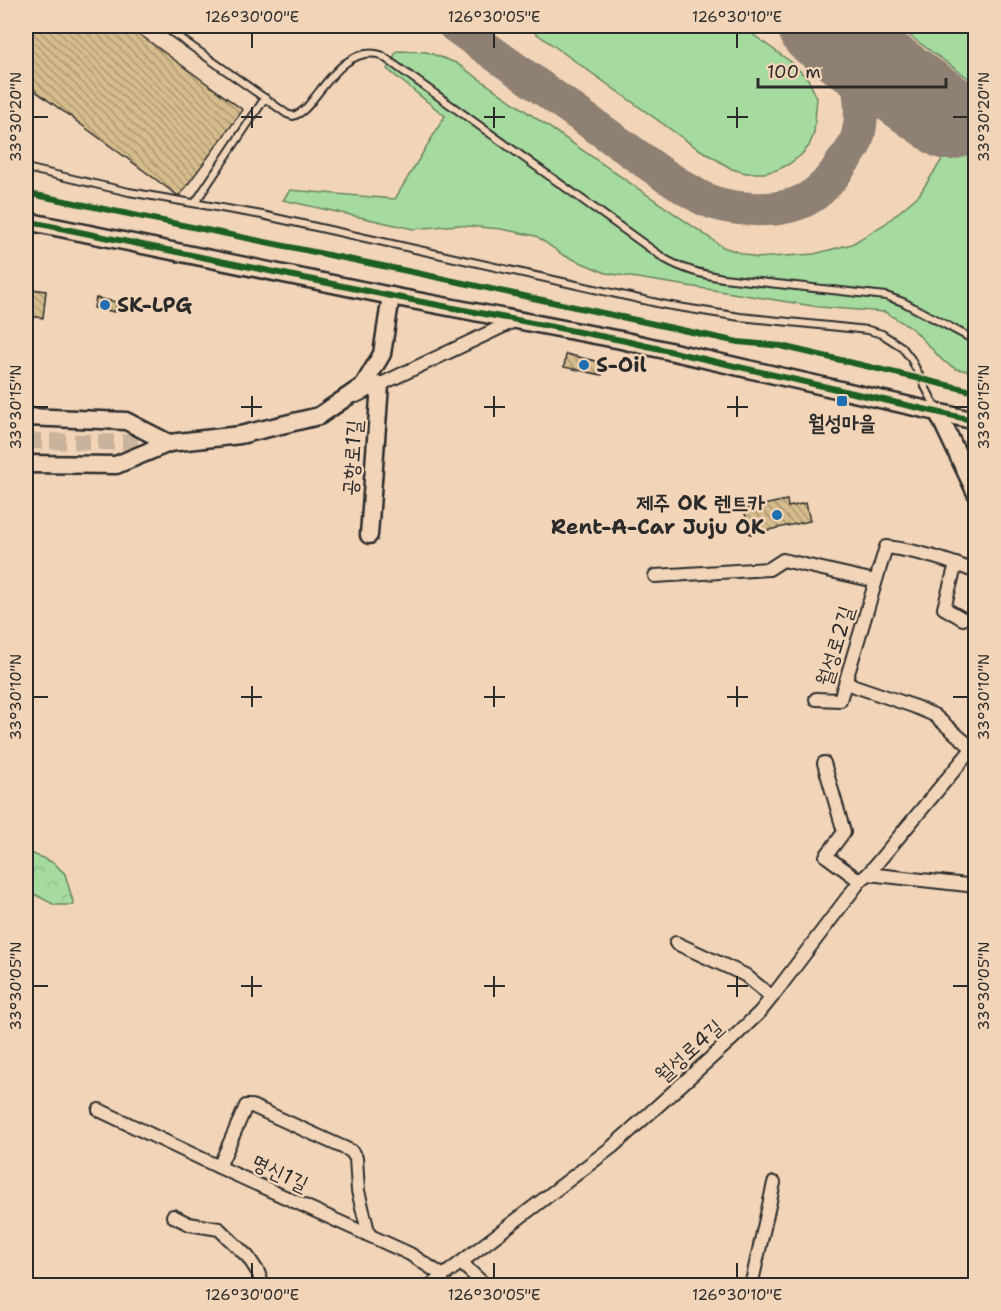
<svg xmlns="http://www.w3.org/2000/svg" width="1001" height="1311" viewBox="0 0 1001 1311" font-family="'Shantell Sans','Poor Story',sans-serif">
	<defs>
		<pattern id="forest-crowns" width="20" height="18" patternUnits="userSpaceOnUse" patternTransform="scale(1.5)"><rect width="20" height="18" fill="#a5db9e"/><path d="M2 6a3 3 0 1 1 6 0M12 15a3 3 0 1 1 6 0" fill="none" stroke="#8ebc88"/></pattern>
		<pattern id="building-back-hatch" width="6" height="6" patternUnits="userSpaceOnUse" patternTransform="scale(1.5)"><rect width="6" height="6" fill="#d6bc8c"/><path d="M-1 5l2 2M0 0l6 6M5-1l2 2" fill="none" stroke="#ae9973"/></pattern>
	</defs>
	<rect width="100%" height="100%" fill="#f2d5b8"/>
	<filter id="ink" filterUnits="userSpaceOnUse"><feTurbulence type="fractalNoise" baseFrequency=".0167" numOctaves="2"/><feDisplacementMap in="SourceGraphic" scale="12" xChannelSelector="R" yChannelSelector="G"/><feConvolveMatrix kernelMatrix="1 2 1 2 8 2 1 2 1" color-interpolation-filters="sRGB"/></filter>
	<g filter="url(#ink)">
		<g fill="#a5db9e" stroke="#688364" stroke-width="1.5">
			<polygon points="526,26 741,26 791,62 808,79 817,98 814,133 809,146 801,155 789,164 777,170 764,173 746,173 732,169 694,146"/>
			<polygon points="896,26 975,26 975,83"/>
			<polygon points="397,51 427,52 456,63 723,247 756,258 814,254 852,244 885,224 919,195 975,109 975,372 956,369 943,361 913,329 885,312 819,307 606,273 563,255 536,236 501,229 457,225 413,229 283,200 290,190 395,199 445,116 387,69"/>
		</g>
		<polygon fill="url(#forest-crowns)" stroke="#688364" stroke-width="1.5" points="26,851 54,863 65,874 74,905 55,905 26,890"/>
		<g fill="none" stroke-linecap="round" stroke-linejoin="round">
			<path stroke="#8e8072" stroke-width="34" d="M455,26L664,175C677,183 690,192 704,199C730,211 781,214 807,199C822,191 833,177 842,163C846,157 852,151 855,144C864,123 862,93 854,72C850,59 841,47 834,35"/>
			<polyline stroke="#8e8072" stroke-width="84" points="820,26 949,118"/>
		</g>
		<g fill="url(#building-back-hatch)" stroke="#2b2b2b" stroke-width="1.5">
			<polygon points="26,26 128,26 243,110 180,195 177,195 26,84"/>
			<polygon points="31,289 46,291 43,318 28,316"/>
			<polygon points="96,298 117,302 115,312 94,308"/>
			<polygon points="566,354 604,363 602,375 564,367"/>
			<polygon points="787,500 788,507 806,503 810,521 750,534 744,509"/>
		</g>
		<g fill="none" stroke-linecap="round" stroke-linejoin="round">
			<polyline stroke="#cab39c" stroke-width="16" stroke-dasharray="16 8" stroke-linecap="butt" points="26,441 169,443"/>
			<g stroke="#2b2b2b" stroke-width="10">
				<g id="lane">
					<path d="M163,26L287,114L293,116C303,113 308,106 314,98C330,78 351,46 381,55L665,259C684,270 702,274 723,278L886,296L903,302L976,341"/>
					<polyline points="26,168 129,192 262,215 666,305 740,317 868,330 882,334 902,347 911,359 937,410"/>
					<polyline points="195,203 265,98"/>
				</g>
			</g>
			<g stroke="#2b2b2b" stroke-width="16">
				<g id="street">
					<polyline points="356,396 516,320"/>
					<polyline points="956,564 944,608 963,619"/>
					<polyline points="655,576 769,569 783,560 875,581"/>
					<polyline points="846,683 913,706 934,715 972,748"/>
					<path d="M816,699L840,700L886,547C919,551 945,559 976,572"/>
					<polyline points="824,763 844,832 826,856 860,881"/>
					<polyline points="868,874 967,885 976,887"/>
					<polyline points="676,943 745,975 772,997"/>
					<polyline points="99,1110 219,1167 410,1254 442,1275"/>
					<polyline points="219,1167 246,1106 252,1106 351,1151 356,1158 358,1191 369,1235"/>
					<polyline points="173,1216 189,1224 219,1229 248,1257 258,1272 263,1286"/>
					<polyline points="461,1263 486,1286"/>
					<polyline points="430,1286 612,1147 732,1039 760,1012 772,997 860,881 868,874 976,744"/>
					<polyline points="751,1286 774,1183"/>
				</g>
			</g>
			<g stroke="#2b2b2b" stroke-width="21">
				<g id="secondary">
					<polyline points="26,221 391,296 621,340 976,421"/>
					<polyline points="938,413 976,493"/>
					<polyline points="26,417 126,421 169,443"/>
					<polyline points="26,464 116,465 169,443 240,435 319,416 363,386 382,354 391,296"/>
					<polyline points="369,535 380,385"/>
				</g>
			</g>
			<use href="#lane" stroke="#f2d5b8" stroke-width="6"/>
			<use href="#street" stroke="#f2d5b8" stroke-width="12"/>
			<use href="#secondary" stroke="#f2d5b8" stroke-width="16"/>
			<g stroke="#f2d5b8" stroke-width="10">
				<g id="cycleway">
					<polyline points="26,193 412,272 738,342 781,346 976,392"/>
					<polyline points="26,221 391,296 621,340 976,421"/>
				</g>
			</g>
			<use href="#cycleway" stroke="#1b5e20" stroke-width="6"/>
		</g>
	</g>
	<path fill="none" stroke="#2b2b2b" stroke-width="2" d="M252,33V48M494,33V48M737,33V48M252,107V128M494,107V128M737,107V128M33,117H48M241,117H262M484,117H505M727,117H748M953,117H968M252,396V417M494,396V417M737,396V417M33,407H48M241,407H262M484,407H505M727,407H748M953,407H968M252,686V707M494,686V707M737,686V707M33,697H48M241,697H262M484,697H505M727,697H748M953,697H968M252,976V997M494,976V997M737,976V997M33,986H48M241,986H262M484,986H505M727,986H748M953,986H968M252,1263V1278M494,1263V1278M737,1263V1278"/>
	<g fill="#1f6fb2" stroke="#f2d5b8" stroke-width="2">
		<circle cx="105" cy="305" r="6"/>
		<circle cx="584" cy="365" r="6"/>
		<rect x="836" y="395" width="12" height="12" rx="3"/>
		<circle cx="777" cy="515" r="6"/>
	</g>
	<g text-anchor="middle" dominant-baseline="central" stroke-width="5" stroke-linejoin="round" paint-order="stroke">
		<g font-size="21" font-weight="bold" fill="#2b2b2b" stroke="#f2d5b8" text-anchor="start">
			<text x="117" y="305">SK-LPG</text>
			<text x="596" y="365">S-Oil</text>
			<text x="842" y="423" text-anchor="middle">월성마을</text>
			<text x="765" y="503" text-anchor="end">제주 OK 렌트카<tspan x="765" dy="24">Rent-A-Car Juju OK</tspan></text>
		</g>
		<g font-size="21" fill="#2b2b2b" stroke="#f2d5b8">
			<text transform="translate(352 458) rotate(-86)">공항로1길</text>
			<text transform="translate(835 646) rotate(-73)">월성로2길</text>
			<text transform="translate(689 1051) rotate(-42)">월성로4길</text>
			<text transform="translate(280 1173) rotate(25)">명신1길</text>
		</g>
	</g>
	<rect width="1001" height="1311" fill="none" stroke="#f2d5b8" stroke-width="66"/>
	<path d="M758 78v9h188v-9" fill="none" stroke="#2b2b2b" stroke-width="3"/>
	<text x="767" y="78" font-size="18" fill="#2b2b2b" stroke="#f2d5b8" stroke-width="4.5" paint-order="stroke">100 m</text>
	<rect x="33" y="33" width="935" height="1245" fill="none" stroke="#2b2b2b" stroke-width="2"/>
	<g font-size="15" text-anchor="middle" fill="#2b2b2b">
		<text x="252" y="22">126°30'00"E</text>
		<text x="494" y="22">126°30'05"E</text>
		<text x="737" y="22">126°30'10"E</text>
		<text transform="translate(16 117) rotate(-90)" y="5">33°30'20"N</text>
		<text transform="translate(984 117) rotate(-90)" y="5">33°30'20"N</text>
		<text transform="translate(16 407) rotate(-90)" y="5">33°30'15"N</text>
		<text transform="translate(984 407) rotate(-90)" y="5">33°30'15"N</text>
		<text transform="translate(16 697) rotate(-90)" y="5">33°30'10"N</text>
		<text transform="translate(984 697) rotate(-90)" y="5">33°30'10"N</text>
		<text transform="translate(16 986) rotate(-90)" y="5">33°30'05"N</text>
		<text transform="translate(984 986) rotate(-90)" y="5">33°30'05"N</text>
		<text x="252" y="1300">126°30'00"E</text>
		<text x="494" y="1300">126°30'05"E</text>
		<text x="737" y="1300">126°30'10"E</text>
	</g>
</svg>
